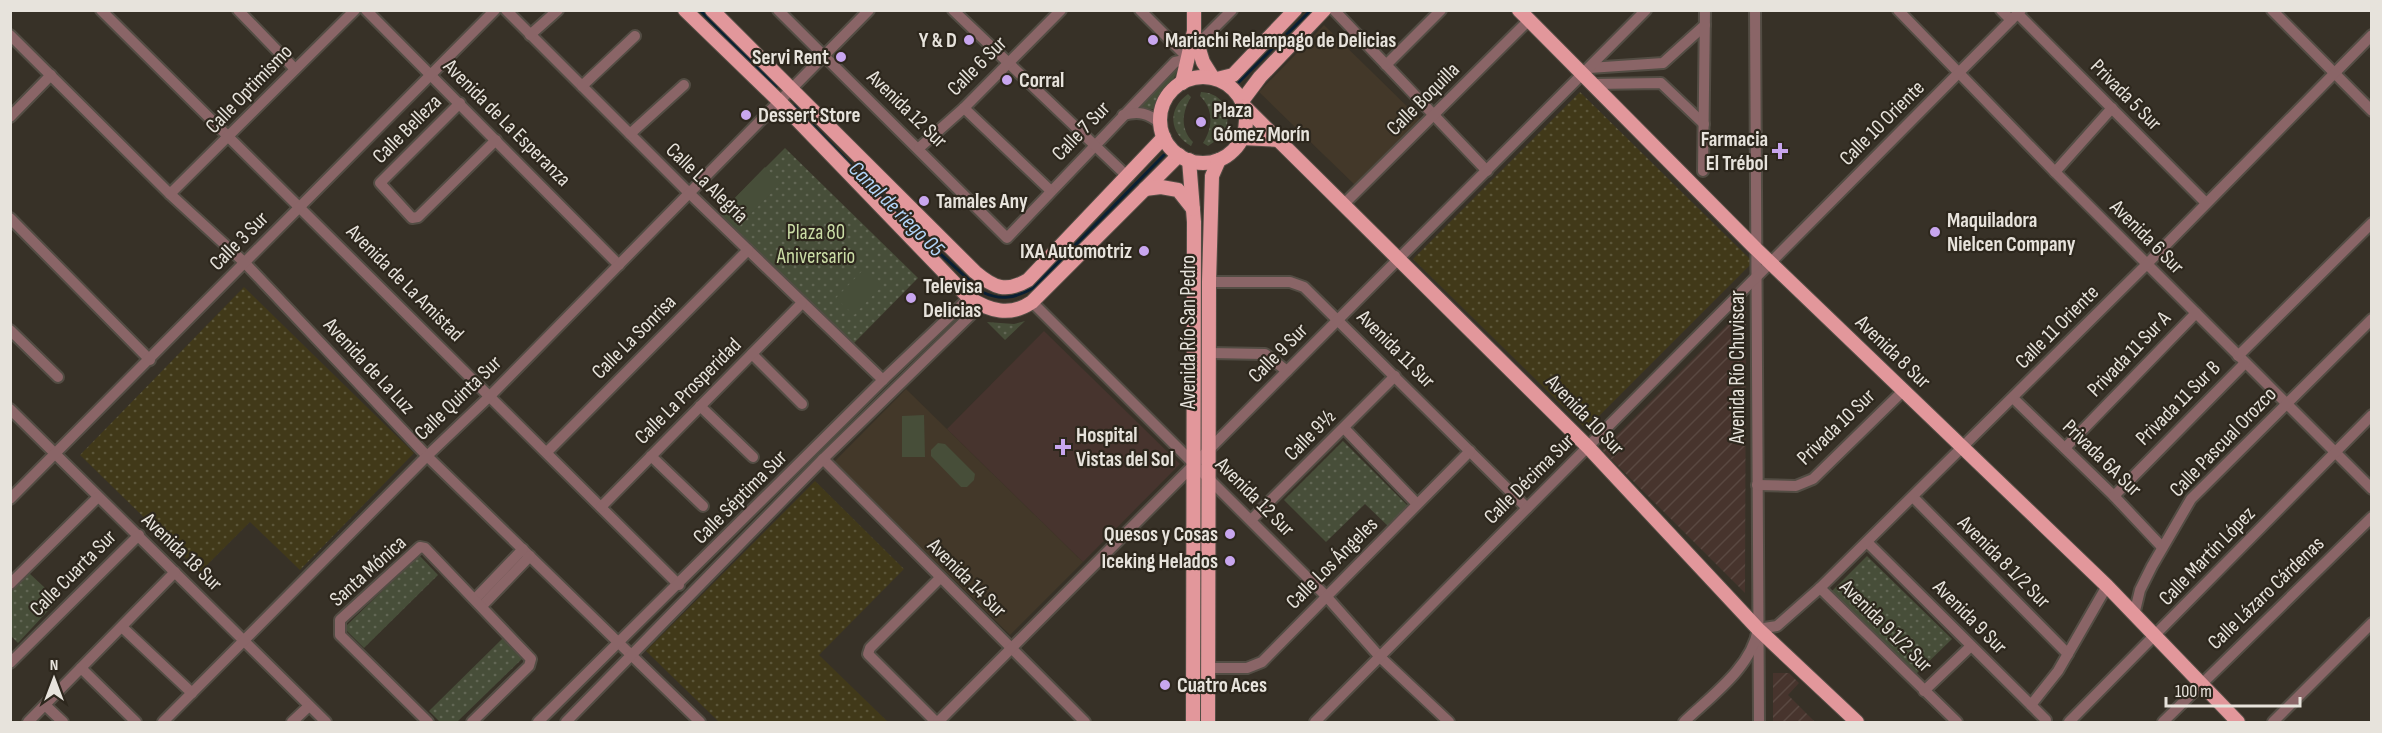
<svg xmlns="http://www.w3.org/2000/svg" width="2382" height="733" viewBox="0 0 2382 733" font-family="'Sofia Sans Condensed',sans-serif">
	<defs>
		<pattern id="industrial-furrows" width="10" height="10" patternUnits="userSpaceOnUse" patternTransform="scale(1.5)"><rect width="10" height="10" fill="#47342d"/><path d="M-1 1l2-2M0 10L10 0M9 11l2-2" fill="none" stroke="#594841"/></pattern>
		<pattern id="green-dots" width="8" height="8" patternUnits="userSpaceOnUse" patternTransform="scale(1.5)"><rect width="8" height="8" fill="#474e39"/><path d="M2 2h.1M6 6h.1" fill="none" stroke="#626755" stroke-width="1.8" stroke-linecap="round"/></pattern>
		<pattern id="sand-dots" width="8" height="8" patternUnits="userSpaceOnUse" patternTransform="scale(1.5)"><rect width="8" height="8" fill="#413919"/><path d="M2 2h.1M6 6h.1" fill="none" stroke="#5c563a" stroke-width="1.8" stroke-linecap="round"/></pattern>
	</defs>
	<rect width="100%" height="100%" fill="#373127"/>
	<g fill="#433829">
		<polygon points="1324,25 1420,119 1355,185 1259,92"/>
		<polygon points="906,389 1083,562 1010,635 834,462"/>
	</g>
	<g fill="url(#industrial-furrows)">
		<polygon points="1746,306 1745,593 1602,450"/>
		<polygon points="1773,673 1789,673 1799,683 1788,695 1815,722 1773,722"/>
	</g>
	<polygon fill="#47342e" points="1044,331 1180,464 1083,562 947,429"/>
	<g fill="url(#green-dots)">
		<path d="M1179,63C1177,81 1161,92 1156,110L1136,106Z"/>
		<path d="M1201,92C1225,93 1233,115 1224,135L1208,146L1203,143C1213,128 1214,109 1200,96Z"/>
		<path d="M1188,94L1191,97C1182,112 1180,129 1193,142L1191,146C1169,133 1167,109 1188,94Z"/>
		<polygon points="785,148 918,278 853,344 719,214"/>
		<polygon points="1025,321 1005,340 987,322 1014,324"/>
		<polygon points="1343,441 1409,507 1389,527 1365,504 1326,542 1284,500"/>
		<polygon points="419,555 438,575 364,648 344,628"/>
		<polygon points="1867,556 1952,639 1915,675 1831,592"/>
		<polygon points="29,573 58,600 18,643 11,636 11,592"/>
		<polygon points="503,638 523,658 457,722 440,722 429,711"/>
	</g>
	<g fill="url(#sand-dots)">
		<polygon points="1580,92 1753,262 1586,429 1413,259"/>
		<polygon points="244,287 414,453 300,570 250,522 200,572 80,455"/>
		<polygon points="815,481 904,569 819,655 888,722 719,722 646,651"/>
	</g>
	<g fill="#474e39">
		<polygon points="765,167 781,183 744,221 728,205"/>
		<polygon points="865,268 883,285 854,315 836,298"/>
		<polygon points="924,415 925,457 902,457 902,416"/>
		<polygon points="938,443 945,444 975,474 974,480 967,487 961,487 931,456 931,450"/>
	</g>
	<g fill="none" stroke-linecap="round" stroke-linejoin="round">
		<g stroke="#091f33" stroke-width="3">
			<polyline points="700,10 776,87"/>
			<polyline points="1239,82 1311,10"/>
			<path d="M794,106L908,224L982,292C1001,301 1015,298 1033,288L1164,155"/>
		</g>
		<g stroke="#534d44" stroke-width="14">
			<g id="minor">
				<polyline points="101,10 679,585"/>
				<polyline points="238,10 295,69"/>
				<polyline points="366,10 619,265"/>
				<polyline points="506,10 688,192 883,380"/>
				<polyline points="778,10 1007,238 1175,62 1189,59"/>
				<polyline points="953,10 1128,177"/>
				<polyline points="1140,10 1189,59"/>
				<polyline points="1334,10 1487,171"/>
				<polyline points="1755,10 1759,722"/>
				<polyline points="1898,10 2055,172 2372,489"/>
				<polyline points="2001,10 2011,20"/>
				<polyline points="2272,10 2372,111"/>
				<polyline points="2018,14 2206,203"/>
				<polyline points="10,35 170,194 245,263 427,456 700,722"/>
				<polyline points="530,35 558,10"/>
				<polyline points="1197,45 1232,10"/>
				<polyline points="1386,65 1441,10"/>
				<polyline points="1589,68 1663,63 1705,25"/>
				<polyline points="1593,84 1661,83 1704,124"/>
				<polyline points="582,86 635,36"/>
				<polyline points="460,103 380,183 412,218 418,217 496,140"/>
				<polyline points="964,108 1051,191"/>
				<path d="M1123,115C1139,111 1148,113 1160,123"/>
				<polyline points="10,117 51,75"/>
				<polyline points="630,134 684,85"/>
				<polyline points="919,148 964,108 1061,10"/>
				<polyline points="1703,171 1705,10"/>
				<polyline points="2055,172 2112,108"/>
				<polyline points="170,194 355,10"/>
				<polyline points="1344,204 1529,20"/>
				<polyline points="10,218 150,360"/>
				<polyline points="1209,282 1290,282 1304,287 1527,508"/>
				<polyline points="1032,302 1326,596 1380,657 1449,722"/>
				<polyline points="10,330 58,377"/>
				<polyline points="1209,353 1265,354 1287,371"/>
				<polyline points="752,354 802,404"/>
				<polyline points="2238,356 2372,223"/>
				<polyline points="2013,398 2114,496 2162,547"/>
				<polyline points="700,406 753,457"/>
				<polyline points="10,409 326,722"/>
				<polyline points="1344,428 1417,504"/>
				<polyline points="2065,448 2196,313"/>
				<polyline points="547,452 748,250"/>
				<polyline points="651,456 703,506"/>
				<polyline points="823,459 1085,722"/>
				<polyline points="1757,485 1796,486 1813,479 1903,391"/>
				<polyline points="2114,496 2245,363"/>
				<polyline points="1913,497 2068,654"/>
				<polyline points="10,499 495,10"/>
				<polyline points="601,507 802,303"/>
				<polyline points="1251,520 1395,376"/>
				<polyline points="1867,542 2046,720"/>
				<polyline points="10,584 98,497"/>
				<polyline points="1820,588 1957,722"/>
				<polyline points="475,599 523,549"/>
				<polyline points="482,606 530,556"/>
				<polyline points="2134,615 2140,590 2152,566 2191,499 2372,319"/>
				<polyline points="122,627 192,693"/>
				<polyline points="10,663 139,535"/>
				<polyline points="81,668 136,722"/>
				<polyline points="1208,668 1247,668 1262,662 1470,451"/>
				<polyline points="1924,691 1971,646"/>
				<polyline points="45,705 63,722"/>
				<polyline points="2031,705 2058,671 2107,586"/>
				<polyline points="28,722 175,572"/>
				<polyline points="163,722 427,456 490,396 869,10"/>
				<polyline points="292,722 309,706"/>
				<polyline points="428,722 340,635 340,620 420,547 425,548 531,659 529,666 472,722"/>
				<polyline points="538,722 886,377 969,298"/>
				<polyline points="566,722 823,459 981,305"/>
				<polyline points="936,722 868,654 870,648 939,579"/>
				<polyline points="938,722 1646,10"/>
				<polyline points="1315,722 2021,10"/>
				<path d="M1684,722C1710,697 1752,667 1758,629L1777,626L1820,588L2147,264L2372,35"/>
				<polyline points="2069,722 2372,415"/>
				<polyline points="2163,722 2372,517"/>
				<polyline points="2273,722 2372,623"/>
			</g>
		</g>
		<g stroke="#534d44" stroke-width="16">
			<g id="major">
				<path d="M685,10L780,102L969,298C990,311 1010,317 1032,302L1179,155"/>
				<path d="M712,10L975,272C994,288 1006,293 1028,280L1164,137"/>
				<polyline points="1519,10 1756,249 2107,586 2238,722"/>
				<polyline points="1195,36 1203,62 1213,78"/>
				<circle cx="1203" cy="120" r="43"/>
				<polyline points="1217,79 1233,75 1295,10"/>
				<polyline points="1182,83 1194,31 1194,10"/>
				<polyline points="1242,101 1260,77 1324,10"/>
				<polyline points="1244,106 1588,447 1758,629 1857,722"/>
				<polyline points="1242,138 1280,140"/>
				<polyline points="1189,160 1194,222 1193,722"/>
				<polyline points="1145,189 1161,187 1178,190 1193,209"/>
				<polyline points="1208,722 1209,282 1212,176 1219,160"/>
			</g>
		</g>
		<use href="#minor" stroke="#8a6567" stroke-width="10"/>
		<use href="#major" stroke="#e2979b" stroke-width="14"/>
	</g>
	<g fill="#c8a6ef" stroke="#2d271d" stroke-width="2">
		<circle cx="969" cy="40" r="6"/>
		<circle cx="1153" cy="40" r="6"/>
		<circle cx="841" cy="57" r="6"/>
		<circle cx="1007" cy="80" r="6"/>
		<circle cx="746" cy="115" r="6"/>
		<circle cx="1201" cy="122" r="6"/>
		<path d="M1777 142h6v6h6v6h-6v6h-6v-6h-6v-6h6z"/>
		<circle cx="924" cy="201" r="6"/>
		<circle cx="1935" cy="232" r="6"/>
		<circle cx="1144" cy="251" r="6"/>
		<circle cx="911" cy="298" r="6"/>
		<path d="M1060 438h6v6h6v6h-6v6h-6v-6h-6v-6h6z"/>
		<circle cx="1230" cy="534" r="6"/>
		<circle cx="1230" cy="561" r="6"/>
		<circle cx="1165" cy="685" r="6"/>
	</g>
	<g text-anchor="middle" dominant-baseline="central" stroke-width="4.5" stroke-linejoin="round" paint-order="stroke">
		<g font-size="21" font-weight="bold" fill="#e7e3dc" stroke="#2d271d" text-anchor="start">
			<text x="957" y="40" text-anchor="end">Y &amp; D</text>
			<text x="1165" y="40">Mariachi Relampago de Delicias</text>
			<text x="829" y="57" text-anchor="end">Servi Rent</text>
			<text x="1019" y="80">Corral</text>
			<text x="1213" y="110">Plaza<tspan x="1213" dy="24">Gómez Morín</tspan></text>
			<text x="758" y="115">Dessert Store</text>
			<text x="1768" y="139" text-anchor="end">Farmacia<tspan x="1768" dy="24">El Trébol</tspan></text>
			<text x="936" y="201">Tamales Any</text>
			<text x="1947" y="220">Maquiladora<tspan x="1947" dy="24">Nielcen Company</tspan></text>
			<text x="1132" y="251" text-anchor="end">IXA Automotriz</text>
			<text x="923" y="286">Televisa<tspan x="923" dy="24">Delicias</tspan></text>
			<text x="1076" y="435">Hospital<tspan x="1076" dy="24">Vistas del Sol</tspan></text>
			<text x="1218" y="534" text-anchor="end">Quesos y Cosas</text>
			<text x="1218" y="561" text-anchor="end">Iceking Helados</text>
			<text x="1177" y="685">Cuatro Aces</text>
		</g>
		<g font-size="21" fill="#e7e3dc" stroke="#2d271d">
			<text transform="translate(977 66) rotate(-45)">Calle 6 Sur</text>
			<text transform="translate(249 89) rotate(-46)">Calle Optimismo</text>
			<text transform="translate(2126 95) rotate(45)">Privada 5 Sur</text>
			<text transform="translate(1423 99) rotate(-45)">Calle Boquilla</text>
			<text transform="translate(907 109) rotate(44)">Avenida 12 Sur</text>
			<text transform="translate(507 123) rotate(45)">Avenida de La Esperanza</text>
			<text transform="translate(1882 123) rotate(-45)">Calle 10 Oriente</text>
			<text transform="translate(407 129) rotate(-45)">Calle Belleza</text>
			<text transform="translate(1081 131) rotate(-46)">Calle 7 Sur</text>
			<text transform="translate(707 183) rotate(44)">Calle La Alegría</text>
			<text transform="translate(2147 237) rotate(45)">Avenida 6 Sur</text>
			<text transform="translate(239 241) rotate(-45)">Calle 3 Sur</text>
			<text transform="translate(405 283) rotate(45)">Avenida de La Amistad</text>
			<text transform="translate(2057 327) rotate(-45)">Calle 11 Oriente</text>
			<text transform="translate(1188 332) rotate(-90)">Avenida Río San Pedro</text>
			<text transform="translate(634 337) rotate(-45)">Calle La Sonrisa</text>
			<text transform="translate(1396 349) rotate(45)">Avenida 11 Sur</text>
			<text transform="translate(1893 352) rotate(44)">Avenida 8 Sur</text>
			<text transform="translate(1278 353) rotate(-45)">Calle 9 Sur</text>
			<text transform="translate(2129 354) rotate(-46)">Privada 11 Sur A</text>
			<text transform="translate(369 366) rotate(47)">Avenida de La Luz</text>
			<text transform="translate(1737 367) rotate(-90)">Avenida Río Chuviscar</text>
			<text transform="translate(688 391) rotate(-45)">Calle La Prosperidad</text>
			<text transform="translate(458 398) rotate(-44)">Calle Quinta Sur</text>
			<text transform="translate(2178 403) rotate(-45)">Privada 11 Sur B</text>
			<text transform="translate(1585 415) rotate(46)">Avenida 10 Sur</text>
			<text transform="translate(1836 427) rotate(-44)">Privada 10 Sur</text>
			<text transform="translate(1310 435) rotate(-45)">Calle 9½</text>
			<text transform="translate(2223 442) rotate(-46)">Calle Pascual Orozco</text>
			<text transform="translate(2102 458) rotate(44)">Privada 6A Sur</text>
			<text transform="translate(1529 479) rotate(-45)">Calle Décima Sur</text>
			<text transform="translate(740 497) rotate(-45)">Calle Séptima Sur</text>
			<text transform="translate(1255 497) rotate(45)">Avenida 12 Sur</text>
			<text transform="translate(182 552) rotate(44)">Avenida 18 Sur</text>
			<text transform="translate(2207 556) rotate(-46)">Calle Martín López</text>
			<text transform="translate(2004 562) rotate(45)">Avenida 8 1/2 Sur</text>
			<text transform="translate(1332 563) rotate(-45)">Calle Los Ángeles</text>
			<text transform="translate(368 571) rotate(-42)">Santa Mónica</text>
			<text transform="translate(73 573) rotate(-45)">Calle Cuarta Sur</text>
			<text transform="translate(967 578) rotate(45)">Avenida 14 Sur</text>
			<text transform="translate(2266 593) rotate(-44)">Calle Lázaro Cárdenas</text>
			<text transform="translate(1970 617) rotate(45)">Avenida 9 Sur</text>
			<text transform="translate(1886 626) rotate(45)">Avenida 9 1/2 Sur</text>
		</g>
		<g font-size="21" fill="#cbdda6" stroke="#2d271d">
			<text x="816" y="232">Plaza 80<tspan x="816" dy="24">Aniversario</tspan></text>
		</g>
		<g font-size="22" font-style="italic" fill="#b2d5f8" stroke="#2d271d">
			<text transform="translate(896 209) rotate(45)">Canal de riego 05</text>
		</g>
	</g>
	<rect width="2382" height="733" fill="none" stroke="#e7e3dc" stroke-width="24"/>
	<g transform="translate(54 679)" stroke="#2d271d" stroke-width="4.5" paint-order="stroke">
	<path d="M0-4.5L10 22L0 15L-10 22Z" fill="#e7e3dc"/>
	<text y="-9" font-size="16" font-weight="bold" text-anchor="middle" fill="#e7e3dc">N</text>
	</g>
	<path d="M2166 697v9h134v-9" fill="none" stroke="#e7e3dc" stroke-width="3"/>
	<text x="2175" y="697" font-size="18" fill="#e7e3dc" stroke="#2d271d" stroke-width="4.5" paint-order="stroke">100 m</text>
</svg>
